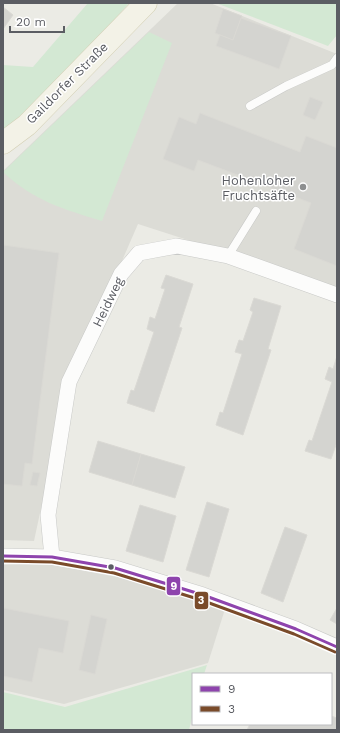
<svg xmlns="http://www.w3.org/2000/svg" width="340" height="733" viewBox="0 0 340 733" font-family="'Work Sans',sans-serif">
	<rect width="100%" height="100%" fill="#ebebe5"/>
	<g fill="#dcdcd6">
		<polygon points="178,3 210,3 337,54 337,288 138,224 67,387 34,541 3,540 3,171"/>
		<polygon points="45,563 148,583 225,609 208,663 64,704 3,690 3,565"/>
	</g>
	<g fill="#d3e8d3">
		<path d="M88,3H129C90,49 48,91 3,132V65L33,67Z"/>
		<polygon points="216,3 337,3 337,35 328,46"/>
		<path d="M149,32L172,43L102,221C63,209 34,201 3,172Z"/>
		<polygon points="207,665 204,674 193,674 193,714 189,730 3,730 3,692 65,707"/>
	</g>
	<g fill="#d4d4d0" stroke="#dad9d4">
		<polygon points="3,7 13,15 3,29"/>
		<polygon points="223,9 242,16 233,40 215,33"/>
		<polygon points="241,18 291,36 279,69 216,46 220,35 233,40"/>
		<polygon points="310,97 323,102 315,120 303,115"/>
		<polygon points="200,113 300,152 306,136 337,148 337,266 294,249 311,203 198,160 194,171 163,159 179,117 196,124"/>
		<polygon points="3,245 59,253 32,464 25,463 22,486 3,484"/>
		<polygon points="166,275 193,284 179,327 182,328 154,412 127,403 131,390 134,391 154,332 147,329 150,317 155,319 165,289 161,288"/>
		<polygon points="254,298 281,306 268,349 271,350 243,435 216,425 220,412 223,413 242,354 235,352 239,340 243,341 253,312 250,310"/>
		<polygon points="337,356 337,442 331,459 305,451 309,440 312,441 332,382 325,379 329,367 333,369"/>
		<polygon points="98,441 141,454 132,485 89,472"/>
		<polygon points="141,454 185,467 175,498 132,485"/>
		<polygon points="33,472 40,473 37,486 30,485"/>
		<polygon points="207,502 229,509 209,577 186,570"/>
		<polygon points="140,505 176,516 163,562 126,551"/>
		<polygon points="285,527 307,535 283,602 261,593"/>
		<polygon points="3,608 69,621 63,653 39,648 32,682 3,676"/>
		<polygon points="337,608 337,624 330,620"/>
		<polygon points="91,615 107,619 95,674 79,670"/>
		<polygon points="331,716 337,718 337,730 247,730 250,724 331,724"/>
	</g>
	<g fill="none" stroke-linecap="round" stroke-linejoin="round">
		<g stroke="#c8c9c7" stroke-width="9">
			<g id="service">
				<polyline points="250,106 286,86 332,65 337,58"/>
				<polyline points="228,256 256,211"/>
			</g>
		</g>
		<g stroke="#c8c9c7" stroke-width="16">
			<g id="minor">
				<polyline points="3,556 52,557 115,568 203,595 296,629 337,647"/>
				<polyline points="52,557 48,515 69,382 121,274 139,253 177,246 228,256 337,295"/>
			</g>
		</g>
		<g stroke="#d3cfb3" stroke-width="23">
			<polyline id="primary" points="3,143 27,125 146,3"/>
		</g>
		<use href="#service" stroke="#fcfcfb" stroke-width="8"/>
		<use href="#minor" stroke="#fcfcfb" stroke-width="15"/>
		<use href="#primary" stroke="#f3f2e7" stroke-width="22"/>
		<g stroke="#fff" stroke-width="6">
			<polyline id="bus-1" points="3,556 52,557 115,568 203,595 296,629 337,647"/>
		</g>
		<g stroke="#fff" stroke-width="6">
			<polyline id="bus-2" points="3,561 52,562 114,573 201,600 294,634 335,652"/>
		</g>
		<use href="#bus-1" stroke="#8e44ad" stroke-width="3"/>
		<use href="#bus-2" stroke="#7a4b2a" stroke-width="3"/>
	</g>
	<circle fill="#8d8f90" stroke="#fff" stroke-width="1.5" cx="303" cy="187" r="4"/>
	<circle fill="#5b5d63" stroke="#fff" stroke-width="1.5" cx="111" cy="567" r="3.5"/>
	<g text-anchor="middle" dominant-baseline="central" stroke-width="3" stroke-linejoin="round" paint-order="stroke">
		<g font-size="13" fill="#5b5d63" stroke="#fff">
			<text transform="translate(67 83) rotate(-45)">Gaildorfer Straße</text>
			<text transform="translate(108 302) rotate(-64)">Heidweg</text>
		</g>
		<g font-size="13" fill="#5b5d63" stroke="#fff" text-anchor="end">
			<text x="295" y="180">Hohenloher<tspan x="295" dy="15">Fruchtsäfte</tspan></text>
		</g>
	</g>
	<g stroke="#fff" stroke-width="1.5">
		<rect x="166" y="576" width="15" height="20" rx="4" fill="#8e44ad"/>
		<rect x="194" y="591" width="15" height="19" rx="4" fill="#7a4b2a"/>
	</g>
	<g font-size="11" text-anchor="middle" font-weight="bold" fill="#fff">
		<text x="174" y="590">9</text>
		<text x="201" y="604">3</text>
	</g>
	<rect width="340" height="733" fill="none" stroke="#5b5d63" stroke-width="8"/>
	<rect x="192" y="673" width="140" height="52" fill="#ffffff" stroke="#bdbec1"/>
	<rect x="200" y="686" width="20" height="6" fill="#8e44ad" stroke="#bdbec1"/>
	<text x="228" y="693" font-size="12" fill="#5b5d63">9</text>
	<rect x="200" y="706" width="20" height="6" fill="#7a4b2a" stroke="#bdbec1"/>
	<text x="228" y="713" font-size="12" fill="#5b5d63">3</text>
	<path d="M10 26v6h54v-6" fill="none" stroke="#5b5d63" stroke-width="2"/>
	<text x="16" y="26" font-size="12" fill="#5b5d63" stroke="#ffffff" stroke-width="3" paint-order="stroke">20 m</text>
</svg>
